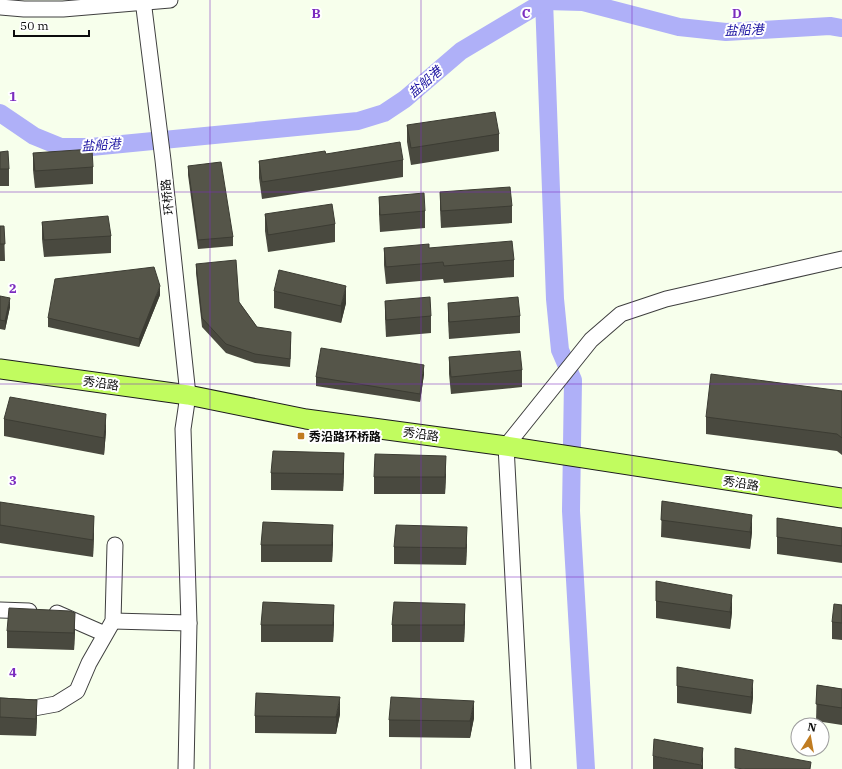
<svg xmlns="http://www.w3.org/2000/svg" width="842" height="769" viewBox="0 0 842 769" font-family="'IBM Plex Serif','Noto Sans SC',serif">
	<rect width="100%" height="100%" fill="#f7ffec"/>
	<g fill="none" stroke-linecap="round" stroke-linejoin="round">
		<g stroke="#afb0f8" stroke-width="18">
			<polyline points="544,0 555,299 560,350 573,380 571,511 586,769"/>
			<polyline points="0,113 34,136 61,147 91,147 358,121 384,113 405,99 461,51 545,1 583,2 679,27 726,32 830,26 842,28"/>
		</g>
		<g stroke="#3f3f3f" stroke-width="17">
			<g id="minor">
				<polyline points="143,0 163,160 188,395 183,429 189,623 186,769"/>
				<polyline points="0,7 24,9 63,9 170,0"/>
				<polyline points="0,610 29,611"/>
				<polyline points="57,613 105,634"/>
				<polyline points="113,621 189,623"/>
				<polyline points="0,706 34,708 56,704 77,691 89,663 113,621 115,545"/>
				<polyline points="523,769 506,446 591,340 621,314 666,299 842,259"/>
			</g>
		</g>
		<g stroke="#1d1d1d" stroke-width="21">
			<polyline id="major" points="0,369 188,395 306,419 506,446 842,498"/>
		</g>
		<use href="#minor" stroke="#fff" stroke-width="15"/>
		<use href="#major" stroke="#c1fc5f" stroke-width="19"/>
	</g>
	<g fill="#49493f">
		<polygon points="407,125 499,134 499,151 411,165 407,142"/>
		<polygon points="0,152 9,169 9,186 0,186"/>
		<polygon points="33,153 93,167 93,184 35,188 33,170"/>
		<polygon points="326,154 403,160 403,177 262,199 259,178 259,161"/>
		<polygon points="188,166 233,237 233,246 198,249 188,175"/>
		<polygon points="440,192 512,206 512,223 441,228 440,209"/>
		<polygon points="379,197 425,211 425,228 380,232 379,214"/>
		<polygon points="265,214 335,224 335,242 268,252 265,231"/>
		<polygon points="42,222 111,236 111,253 44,257 42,239"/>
		<polygon points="0,226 4,226 5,261 0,261"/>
		<polygon points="384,248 429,248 514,260 514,277 444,283 443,279 386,284 384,265"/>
		<polygon points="196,264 239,302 257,327 291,341 290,367 255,363 226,353 202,327 196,273"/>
		<polygon points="274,291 346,303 341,323 274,308"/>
		<polygon points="160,295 139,347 48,327 48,318"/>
		<polygon points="0,296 10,307 5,330 0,329"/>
		<polygon points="385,301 431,316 431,333 386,337 385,318"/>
		<polygon points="448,303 520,316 520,333 449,339 448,320"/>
		<polygon points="449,357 522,370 522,387 451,394 449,374"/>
		<polygon points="424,374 420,402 316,386 316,377"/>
		<polygon points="842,391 842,455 837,451 706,434 706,417"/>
		<polygon points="4,419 106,431 104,455 4,436"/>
		<polygon points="344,470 343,491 271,490 271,473"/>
		<polygon points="446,474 445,494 374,494 374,477"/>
		<polygon points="662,501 752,532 750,549 661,537"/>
		<polygon points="0,502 94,533 93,557 0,543"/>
		<polygon points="777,518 842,528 842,563 777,554"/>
		<polygon points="333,542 332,562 261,562 261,545"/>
		<polygon points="467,544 466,565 394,564 394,547"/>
		<polygon points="656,581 732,612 730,629 656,618"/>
		<polygon points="842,605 842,640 832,639 832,622"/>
		<polygon points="465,621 464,642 392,642 392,625"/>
		<polygon points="334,622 333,642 261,642 261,625"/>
		<polygon points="75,630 74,650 7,648 7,631"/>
		<polygon points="677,667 753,697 751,714 677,703"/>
		<polygon points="817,685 842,689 842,725 816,721"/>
		<polygon points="0,698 37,717 36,736 0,735"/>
		<polygon points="340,714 336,734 255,733 255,716"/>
		<polygon points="474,718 470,738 389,737 389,720"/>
		<polygon points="653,756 703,765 703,769 653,769"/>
	</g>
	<g fill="#3c3c33">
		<polygon points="160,286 160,295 139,347 139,339"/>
		<polygon points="346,286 346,303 341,323 341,306"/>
		<polygon points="10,298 10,307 5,330 5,321"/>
		<polygon points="291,332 291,341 290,367 290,359"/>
		<polygon points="424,365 424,374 420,402 420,394"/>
		<polygon points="106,414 106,431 104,455 104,438"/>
		<polygon points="344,453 344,470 343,491 343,474"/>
		<polygon points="446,456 446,474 445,494 445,477"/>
		<polygon points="752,515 752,532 750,549 750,532"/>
		<polygon points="94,516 94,533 93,557 93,540"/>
		<polygon points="333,525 333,542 332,562 332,545"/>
		<polygon points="467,527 467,544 466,565 466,548"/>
		<polygon points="732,595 732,612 730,629 730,612"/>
		<polygon points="465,604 465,621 464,642 464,625"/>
		<polygon points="334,605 334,622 333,642 333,625"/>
		<polygon points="75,613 75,630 74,650 74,633"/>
		<polygon points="753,680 753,697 751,714 751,697"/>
		<polygon points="340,697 340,714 336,734 336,717"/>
		<polygon points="37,700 37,717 36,736 36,719"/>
		<polygon points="474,701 474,718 470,738 470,721"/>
		<polygon points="703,748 703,769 701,769"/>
	</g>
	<g fill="#555549" stroke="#3c3c33">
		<polygon points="495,112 499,134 411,148 407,125"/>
		<polygon points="400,142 403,160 262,182 259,161 325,151 326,154"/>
		<polygon points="92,149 93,167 35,171 33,153"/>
		<polygon points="8,151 9,169 0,169 0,152"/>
		<polygon points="221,162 233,237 198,240 188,166"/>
		<polygon points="510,187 512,206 441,211 440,192"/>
		<polygon points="424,193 425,211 380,215 379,197"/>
		<polygon points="332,204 335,224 268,235 265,214"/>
		<polygon points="108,216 111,236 44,240 42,222"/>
		<polygon points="0,226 4,226 5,244 0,244"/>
		<polygon points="512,241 514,260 444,266 443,262 386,267 384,248 429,244 429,248"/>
		<polygon points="236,260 239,302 257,327 291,332 290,359 255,354 226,344 202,318 196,264"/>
		<polygon points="154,267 160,286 139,339 48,318 55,279"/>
		<polygon points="279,270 346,286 341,306 274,291"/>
		<polygon points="0,296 10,298 5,321 0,320"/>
		<polygon points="430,297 431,316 386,320 385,301"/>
		<polygon points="518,297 520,316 449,322 448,303"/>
		<polygon points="321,348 424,365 420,394 316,377"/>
		<polygon points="520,351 522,370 451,377 449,357"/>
		<polygon points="711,374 842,391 842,438 837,434 706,417"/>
		<polygon points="10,397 106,414 104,438 4,419"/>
		<polygon points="273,451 344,453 343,474 271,473"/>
		<polygon points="375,454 446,456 445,477 374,477"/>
		<polygon points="662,501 752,515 750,532 661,520"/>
		<polygon points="0,502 94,516 93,540 0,525"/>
		<polygon points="777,518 842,528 842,546 777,537"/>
		<polygon points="263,522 333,525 332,545 261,545"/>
		<polygon points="396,525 467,527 466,548 394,547"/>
		<polygon points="656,581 732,595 730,612 656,601"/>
		<polygon points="263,602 334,605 333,625 261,625"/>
		<polygon points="394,602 465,604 464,625 392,625"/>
		<polygon points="834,604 842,605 842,623 832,622"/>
		<polygon points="9,608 70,611 75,613 74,633 7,631"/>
		<polygon points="677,667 753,680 751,697 677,686"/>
		<polygon points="817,685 842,689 842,708 816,704"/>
		<polygon points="256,693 340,697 336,717 255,716"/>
		<polygon points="391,697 474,701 470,721 389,720"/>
		<polygon points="0,698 37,700 36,719 0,717"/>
		<polygon points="654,739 703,748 701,765 653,756"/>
		<polygon points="735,748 811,762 810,769 745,769 735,768"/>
	</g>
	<path fill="none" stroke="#7b2cbf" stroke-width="1" stroke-opacity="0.55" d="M210,0V769M421,0V769M632,0V769M0,192H842M0,384H842M0,577H842"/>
	<rect fill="#c07c21" stroke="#fff" stroke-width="1.5" x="297" y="432" width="8" height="8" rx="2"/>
	<g text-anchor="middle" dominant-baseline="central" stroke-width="4" stroke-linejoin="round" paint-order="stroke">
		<g font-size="12" fill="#0c0c0c" stroke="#fff">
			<text transform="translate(167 197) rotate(-96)">环桥路</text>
			<text transform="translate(101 383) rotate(8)">秀沿路</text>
			<text transform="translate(421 434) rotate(8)">秀沿路</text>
			<text transform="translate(741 483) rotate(9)">秀沿路</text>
		</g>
		<g font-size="12" font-weight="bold" fill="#0c0c0c" stroke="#fff" text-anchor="start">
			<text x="309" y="436">秀沿路环桥路</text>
		</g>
		<g font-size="13" font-style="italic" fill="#1b13a1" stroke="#fff">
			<text transform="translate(744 30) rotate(-2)">盐船港</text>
			<text transform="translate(425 82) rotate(-41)">盐船港</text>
			<text transform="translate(101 145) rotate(-4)">盐船港</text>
		</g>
	</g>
	<g font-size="13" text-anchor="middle" font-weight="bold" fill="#7b2cbf" stroke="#fff" stroke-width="4" stroke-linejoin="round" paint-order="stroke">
		<text x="316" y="18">B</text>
		<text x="526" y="18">C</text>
		<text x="737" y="18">D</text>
		<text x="13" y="101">1</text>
		<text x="13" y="293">2</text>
		<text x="13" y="485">3</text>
		<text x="13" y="677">4</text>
	</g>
	<g transform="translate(810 737) rotate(11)"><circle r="19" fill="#ffffff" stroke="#9e9e9e"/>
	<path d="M0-3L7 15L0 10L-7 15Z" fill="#c07c21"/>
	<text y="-6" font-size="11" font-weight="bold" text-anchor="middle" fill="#0c0c0c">N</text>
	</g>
	<path d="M14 30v6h75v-6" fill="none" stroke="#0c0c0c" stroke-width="2"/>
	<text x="20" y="30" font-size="12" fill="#0c0c0c" stroke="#ffffff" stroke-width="3" paint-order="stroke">50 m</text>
</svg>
